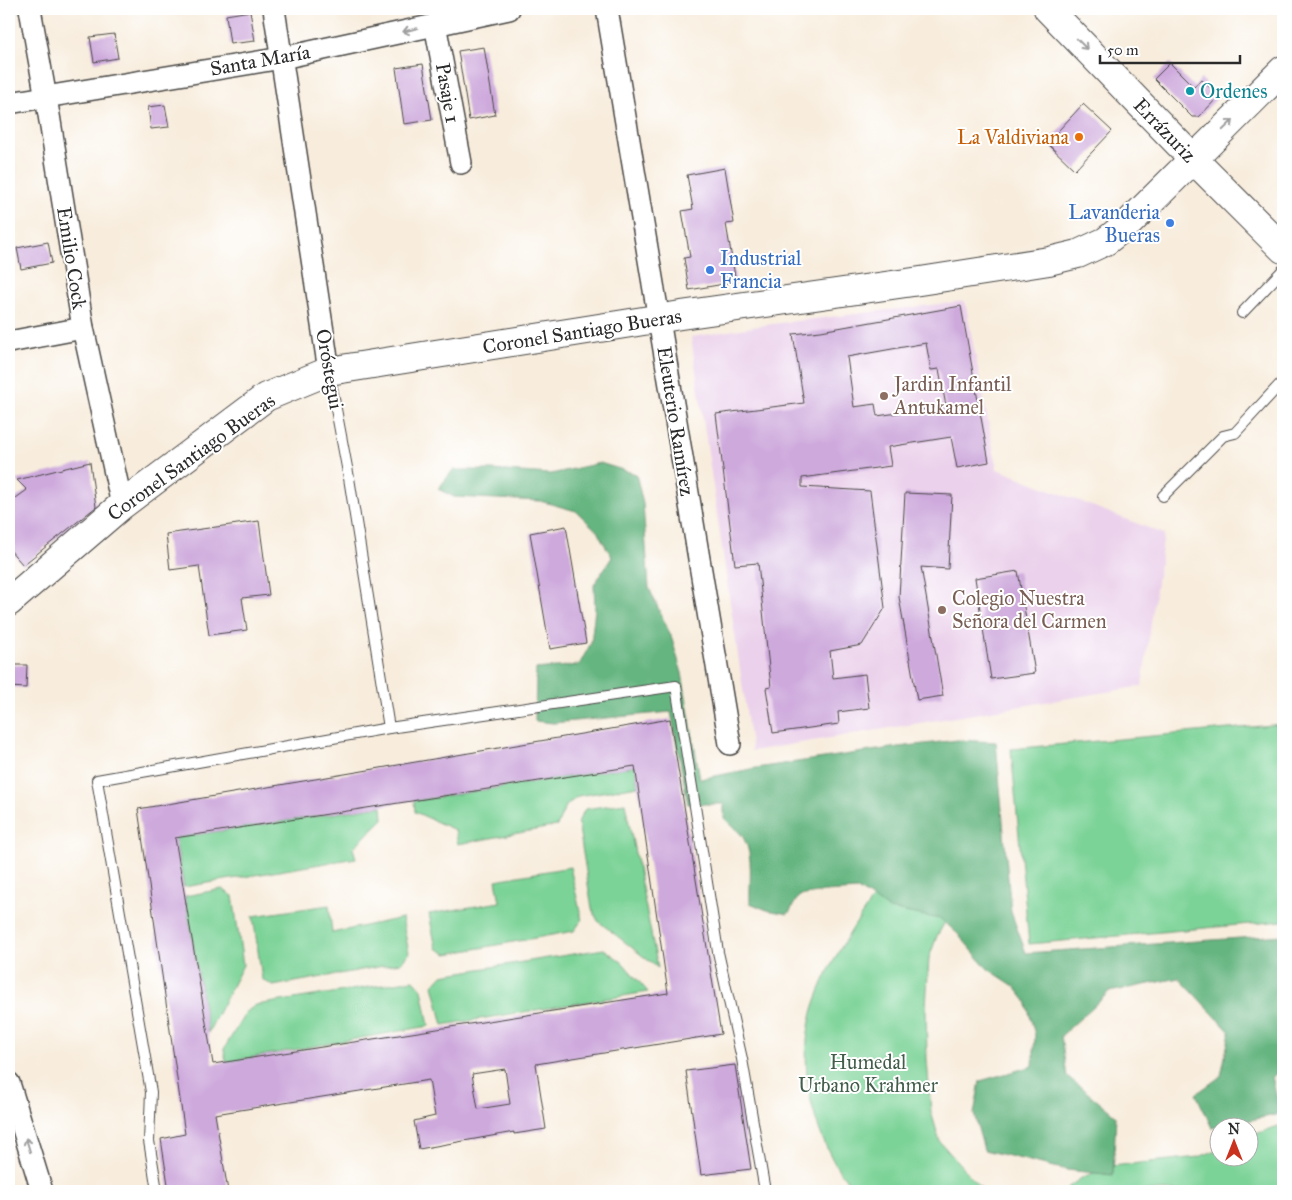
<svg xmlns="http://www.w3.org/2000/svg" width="1292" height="1200" viewBox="0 0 1292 1200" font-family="'IM FELL Great Primer',serif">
	<rect width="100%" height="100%" fill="#fff"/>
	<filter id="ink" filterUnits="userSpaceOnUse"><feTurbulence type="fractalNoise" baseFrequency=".02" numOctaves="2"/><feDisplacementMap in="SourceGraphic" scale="10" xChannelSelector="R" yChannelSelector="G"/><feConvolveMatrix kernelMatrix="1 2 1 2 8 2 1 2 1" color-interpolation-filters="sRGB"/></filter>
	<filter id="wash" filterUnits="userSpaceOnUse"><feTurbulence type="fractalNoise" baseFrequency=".0096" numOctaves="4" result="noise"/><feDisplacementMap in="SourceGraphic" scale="20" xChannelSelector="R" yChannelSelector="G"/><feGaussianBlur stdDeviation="1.12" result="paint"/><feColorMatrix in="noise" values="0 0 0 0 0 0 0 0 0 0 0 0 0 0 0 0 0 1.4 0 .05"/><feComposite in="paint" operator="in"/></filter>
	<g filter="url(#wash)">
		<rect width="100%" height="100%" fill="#f8eddd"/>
		<polygon fill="#ebd1eb" points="965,301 997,469 1164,534 1142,686 752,751 691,337 772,324"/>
		<g fill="#7cd397" stroke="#547f61">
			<polygon points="1283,724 1283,921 1029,944 1011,749"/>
			<polygon points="635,766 638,786 578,796 565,807 557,826 458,844 455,830 415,812 414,801"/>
			<polygon points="625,803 658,968 598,921 592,909 578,822 585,809"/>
			<polygon points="382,806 383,819 353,848 356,858 184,887 175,838"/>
			<polygon points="570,867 582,920 574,931 447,954 436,948 429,914 500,902 496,880"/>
			<path d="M895,867L964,890L937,936L929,958L926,1007L927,1060L931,1112L940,1142L978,1185L985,1191H855C849,1182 840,1173 835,1164C809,1117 798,1061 813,1009C828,960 865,909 895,867Z"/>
			<polygon points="222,889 233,896 243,965 208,1033 185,896"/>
			<polygon points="329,905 332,933 402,918 409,953 400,963 273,986 262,979 253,916"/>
			<polygon points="604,949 622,962 648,992 443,1025 433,985 442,975"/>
			<polygon points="414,980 422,989 429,1026 226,1062 224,1049 246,1012 256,1005"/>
			<polygon points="1283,1122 1283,1191 1063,1191 1083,1177 1111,1166 1199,1157 1219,1149 1220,1158 1250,1158 1250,1136 1281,1125"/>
		</g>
		<path fill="#65b580" stroke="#487056" d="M600,463L636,474L643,504L649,588L671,636L682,673L700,779L756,768L898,747L958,740L996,742L1011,912L1026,953L1283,935V1071L1272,1076L1280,1114L1212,1128L1196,1094L1221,1076L1230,1032L1179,978L1109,992L1061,1036L1067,1076L1116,1116L1113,1175L1067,1170L984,1150L974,1114L980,1081L1033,1066L1035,1035L1026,1001L1014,986L988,969L958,934L941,919L889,909L859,890L824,892L799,896L788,914L767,910L750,903C749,883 754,856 744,839C740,831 730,825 724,818V804H688L671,712L553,723L535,721L536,669L579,665L591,643L595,609L594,585L612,557L597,531L576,511L540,501L454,497L438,489L453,470H491L551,474Z"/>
		<g id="blocks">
			<g fill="#cda9dc" fill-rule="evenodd">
				<polygon points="250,11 255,41 230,44 226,15"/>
				<polygon points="114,34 118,58 94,62 90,37"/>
				<polygon points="484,47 495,115 469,120 458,51"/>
				<polygon points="1170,63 1194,87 1201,79 1219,96 1199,117 1192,117 1154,79"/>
				<polygon points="423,64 432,120 404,124 396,68"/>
				<polygon points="1083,104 1112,131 1075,170 1047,143"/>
				<polygon points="165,105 169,127 151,129 148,107"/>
				<polygon points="725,168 734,223 726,224 736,282 689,290 684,258 690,257 682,211 693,209 687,175"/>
				<polygon points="48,242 52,263 21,269 17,248"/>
				<path d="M961,306L989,462L957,468L951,437L888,447L891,466L802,478V487L870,491L885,608L862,645L830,651L833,678L865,674L869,708L838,712L839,724L773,733L766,688L771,687L758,563L735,565L716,414L804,403L793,334L821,331ZM926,343L931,370L939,369L946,406L877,416L875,404L854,407L847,357Z"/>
				<polygon points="90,462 96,507 23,565 9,549 9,503 27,490 17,480"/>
				<polygon points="905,493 952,495 948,569 921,567 943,696 917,700 899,597"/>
				<polygon points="259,521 269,595 242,598 247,630 209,635 199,566 170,570 166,534"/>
				<polygon points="566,526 586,643 550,649 530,533"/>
				<polygon points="1018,571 1035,673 991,679 975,578"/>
				<polygon points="9,665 27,665 26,688 9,687"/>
				<path d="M670,719L721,1034L536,1064L546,1129L514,1134V1132L419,1149L414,1121L435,1116L429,1080L215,1114L228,1191H169L161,1139L185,1134L138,809ZM635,766L668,993L213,1064L175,838ZM505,1069L510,1104L478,1109L472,1074Z"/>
				<polygon points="735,1065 751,1169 701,1175 686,1071"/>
			</g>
		</g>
	</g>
	<g filter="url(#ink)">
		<use href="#blocks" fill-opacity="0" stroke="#4a4846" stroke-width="1"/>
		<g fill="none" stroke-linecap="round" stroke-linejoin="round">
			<g stroke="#4a4846" stroke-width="12">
				<g id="lane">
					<polyline points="1242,313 1283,270"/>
					<polyline points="329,372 349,478 389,728"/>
					<polyline points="1163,496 1223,436 1235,433 1283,381"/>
					<polyline points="157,1191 149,1141 151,1092 97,780 389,728 676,686 718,952 742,1059 765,1191"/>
				</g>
			</g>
			<g stroke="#4a4846" stroke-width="24">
				<g id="street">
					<polyline points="30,9 49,115 83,328 122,505"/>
					<polyline points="274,9 329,371"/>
					<polyline points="607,9 730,744"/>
					<polyline points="435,24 461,163"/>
					<polyline points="9,103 282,58 509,9"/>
					<polyline points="9,342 83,328"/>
					<polyline points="9,1083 42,1191"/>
				</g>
			</g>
			<g stroke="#4a4846" stroke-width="30">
				<g id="secondary">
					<polyline points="1048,9 1205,171 1283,249"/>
					<polyline points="9,602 122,505 266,397 329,371 681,315 920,281 1049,261 1078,254 1106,241 1130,222 1283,70"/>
				</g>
			</g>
			<use href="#lane" stroke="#fff" stroke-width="10"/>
			<use href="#street" stroke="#fff" stroke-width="21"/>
			<use href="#secondary" stroke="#fff" stroke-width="28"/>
		</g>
		<defs><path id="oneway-shaft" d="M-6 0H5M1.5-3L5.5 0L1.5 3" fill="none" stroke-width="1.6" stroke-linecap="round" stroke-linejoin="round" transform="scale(1.25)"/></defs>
		<g stroke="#a0a0a0">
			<use href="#oneway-shaft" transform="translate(410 30) rotate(167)"/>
			<use href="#oneway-shaft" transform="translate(1082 44) rotate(46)"/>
			<use href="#oneway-shaft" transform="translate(1228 125) rotate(-44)"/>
			<use href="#oneway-shaft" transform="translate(28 1145) rotate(-107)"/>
		</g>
	</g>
	<circle fill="#0f9aa8" stroke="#fff" stroke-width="2" cx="1190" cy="91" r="5"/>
	<circle fill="#e8710a" stroke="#fff" stroke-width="2" cx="1079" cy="137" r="5"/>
	<g fill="#3f7fe0" stroke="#fff" stroke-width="2">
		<circle cx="1170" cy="223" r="5"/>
		<circle cx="710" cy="270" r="5"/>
	</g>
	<g fill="#8d6e63" stroke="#fff" stroke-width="2">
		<circle cx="884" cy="396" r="5"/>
		<circle cx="942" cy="610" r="5"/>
	</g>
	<g text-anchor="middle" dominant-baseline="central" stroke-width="4" stroke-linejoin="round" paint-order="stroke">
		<g font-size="20" fill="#2b2b2b" stroke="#fff">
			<text transform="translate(260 60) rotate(-10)">Santa María</text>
			<text transform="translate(448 93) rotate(80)">Pasaje 1</text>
			<text transform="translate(1165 130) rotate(46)">Errázuriz</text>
			<text transform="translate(72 258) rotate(81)">Emilio Cock</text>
			<text transform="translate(582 331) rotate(-9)">Coronel Santiago Bueras</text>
			<text transform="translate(330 369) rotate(80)">Oróstegui</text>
			<text transform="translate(676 421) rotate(81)">Eleuterio Ramírez</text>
			<text transform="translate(191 457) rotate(-36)">Coronel Santiago Bueras</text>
		</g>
		<g font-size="20" fill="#0d838f" stroke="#fff" text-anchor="start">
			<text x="1200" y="91">Ordenes</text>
		</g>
		<g font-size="20" fill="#c56008" stroke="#fff" text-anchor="end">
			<text x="1069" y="137">La Valdiviana</text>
		</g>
		<g font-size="20" fill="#366cbe" stroke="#fff" text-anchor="end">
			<text x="1160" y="212">Lavanderia<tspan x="1160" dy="23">Bueras</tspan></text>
			<text x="720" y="258" text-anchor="start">Industrial<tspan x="720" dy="23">Francia</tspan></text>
		</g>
		<g font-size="20" fill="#785e54" stroke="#fff" text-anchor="start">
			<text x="894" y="384">Jardin Infantil<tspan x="894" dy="23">Antukamel</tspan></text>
			<text x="952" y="598">Colegio Nuestra<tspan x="952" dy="23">Señora del Carmen</tspan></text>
		</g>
		<g font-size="20" fill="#435d4b" stroke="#fff">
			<text x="868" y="1062">Humedal<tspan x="868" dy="23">Urbano Krahmer</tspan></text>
		</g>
	</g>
	<rect width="1292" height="1200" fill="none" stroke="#fff" stroke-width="30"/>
	<g transform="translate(1234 1142)"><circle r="24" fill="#ffffff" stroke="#aaaaaa"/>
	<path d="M0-4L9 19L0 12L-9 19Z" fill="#c8321e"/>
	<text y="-8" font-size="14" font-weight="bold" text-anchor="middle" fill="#2b2b2b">N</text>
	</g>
	<path d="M1100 55v8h140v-8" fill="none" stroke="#2b2b2b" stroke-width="2.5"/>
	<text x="1107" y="55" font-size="15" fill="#2b2b2b" stroke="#ffffff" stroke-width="4" paint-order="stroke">50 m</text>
</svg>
